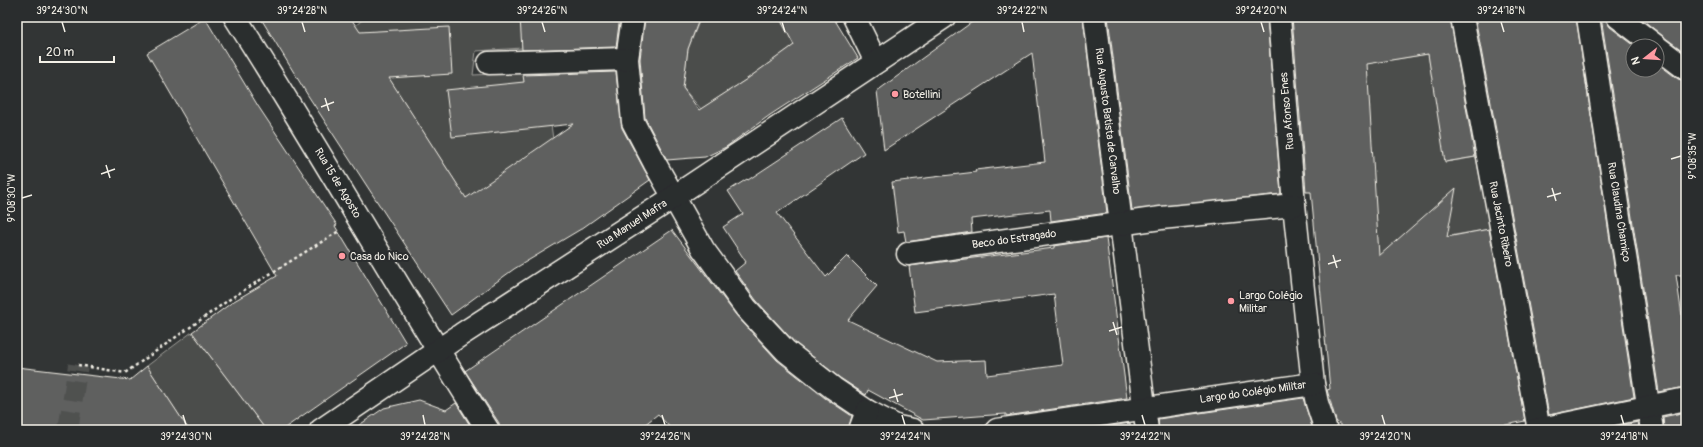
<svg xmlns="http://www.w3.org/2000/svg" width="1703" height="447" viewBox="0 0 1703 447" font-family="Pangolin,sans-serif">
	<rect width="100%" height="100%" fill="#323535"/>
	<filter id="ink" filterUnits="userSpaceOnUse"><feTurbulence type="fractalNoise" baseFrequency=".025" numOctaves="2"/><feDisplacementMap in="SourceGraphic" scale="8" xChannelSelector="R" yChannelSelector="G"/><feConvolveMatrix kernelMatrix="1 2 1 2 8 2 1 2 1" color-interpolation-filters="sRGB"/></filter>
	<g filter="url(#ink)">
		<g fill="#4b4d4c" stroke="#a09f9a">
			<polygon points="366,17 522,17 522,48 476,51 473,75 544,72 554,147 466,198 355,26"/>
			<polygon points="701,17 779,17 794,45 747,79 701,109 683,88 688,49"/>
			<polygon points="1384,17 1390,60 1428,54 1446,162 1476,157 1490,229 1449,236 1455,277 1382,303 1373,175 1359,31"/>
			<polygon points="192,332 266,430 189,430 147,366"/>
		</g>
		<g fill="#5f605f" stroke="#f4f1e8">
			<polygon points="260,17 350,17 360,32 449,27 452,74 389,78 466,198 573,124 452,137 446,90 524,82 523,75 616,72 622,128 650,180 581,229 514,269 451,315 307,94"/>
			<polygon points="520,17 620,17 616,47 522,50"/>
			<polygon points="645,17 700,17 688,49 683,88 699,110 747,79 794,45 779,17 833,17 858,58 770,115 726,147 705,157 667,160 645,118 640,59"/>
			<polygon points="979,17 1083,17 1107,213 1051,221 1050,210 971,219 972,232 906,242 904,231 898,232 892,182 976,172 975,170 1045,162 1032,53 884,150 877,91"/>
			<polygon points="1108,17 1267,17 1281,194 1132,210"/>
			<polygon points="1292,17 1450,17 1475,157 1445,162 1428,54 1367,64 1379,256 1456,188 1447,237 1489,229 1525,421 1482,430 1346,430 1336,421 1327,390 1330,389 1311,192 1306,192"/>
			<polygon points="1475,17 1576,17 1634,397 1549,415"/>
			<polygon points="1601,17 1606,17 1607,22 1610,27 1635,46 1633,46 1633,70 1657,70 1657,63 1678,79 1686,81 1686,275 1676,275 1686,343 1686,387 1659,392"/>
			<polygon points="1639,17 1686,17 1686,53 1664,37"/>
			<polygon points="205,18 258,106 337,225 335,226 406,343 282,430 266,430 192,332 234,301 277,276 147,53"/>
			<polygon points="842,118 864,153 777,213 826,277 847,256 877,286 848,320 937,362 986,360 987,375 1063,365 1054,294 915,312 909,266 1054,248 1054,246 1106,238 1127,398 1006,416 1006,414 923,420 868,390 866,395 840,378 794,342 756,300 735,271 746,262 723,227 743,214 728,191 747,179 748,180"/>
			<polygon points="672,230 736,315 777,360 825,398 852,416 848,430 672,430 658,414 638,430 500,430 499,423 465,371"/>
			<polygon points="147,366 189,430 17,430 17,367 130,380"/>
			<polygon points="1303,398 1313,430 1159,430 1158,419"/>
			<polygon points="419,400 446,410 456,403 473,430 352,430 384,408"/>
			<polygon points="1686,412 1686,430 1664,430 1663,417"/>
			<polygon points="1638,422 1639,430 1598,430"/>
			<polygon points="1130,423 1131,430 1084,430"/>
		</g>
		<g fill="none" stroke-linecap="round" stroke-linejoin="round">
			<polyline stroke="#4f5150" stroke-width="20" stroke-dasharray="20 10" stroke-linecap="butt" points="68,430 78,365"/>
			<g stroke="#f4f1e8" stroke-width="25">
				<g id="minor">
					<path d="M235,17C322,153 401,294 488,430"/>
					<polyline points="633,17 627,59 633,122 654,162 703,249 746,308 786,351 833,388 867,411 898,427 913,430"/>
					<polyline points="854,17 876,62"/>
					<polyline points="1095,17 1147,430"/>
					<polyline points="1279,17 1294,205 1313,384 1317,403 1326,430"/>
					<polyline points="1462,17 1539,430"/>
					<polyline points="1588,17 1652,430"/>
					<polyline points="1618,17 1656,46"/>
					<polyline points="1657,47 1686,69"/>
					<polyline points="489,63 627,59"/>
					<polyline points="908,254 1161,218 1294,205"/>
					<polyline points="321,430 462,334 657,208 944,17"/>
					<polyline points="860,430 867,411"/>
					<polyline points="997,430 1313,384"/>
					<polyline points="1536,430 1686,399"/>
				</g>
			</g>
			<polyline stroke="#f4f1e8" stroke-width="2.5" stroke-dasharray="3 3" stroke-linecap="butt" points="78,365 125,373 233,297 339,231"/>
			<use href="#minor" stroke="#2a2d2e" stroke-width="22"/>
		</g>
	</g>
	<path fill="none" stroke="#f4f1e8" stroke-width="1.5" d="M62,22L65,32M302,22L305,32M542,22L545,32M782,22L785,32M1022,22L1024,32M1261,22L1264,32M1501,22L1504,32M325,98L329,111M321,107L334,102M1671,159L1681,156M106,165L110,178M101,174L115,169M1552,188L1556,201M1547,197L1561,193M22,198L32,195M1333,255L1337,268M1328,264L1341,260M1113,322L1117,335M1109,331L1122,327M894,389L898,402M889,398L903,394M183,415L186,425M423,415L425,425M662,415L665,425M902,415L905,425M1142,415L1145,425M1382,415L1385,425M1621,415L1624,425"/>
	<g fill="#ff9aa2" stroke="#2a2d2e" stroke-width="1.5">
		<circle cx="895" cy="94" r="4"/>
		<circle cx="342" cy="256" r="4"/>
		<circle cx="1231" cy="301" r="4"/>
	</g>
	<g text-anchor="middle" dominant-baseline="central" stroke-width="4" stroke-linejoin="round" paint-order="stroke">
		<g font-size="11" fill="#f4f1e8" stroke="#2a2d2e" text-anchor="start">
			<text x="903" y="94">Botellini</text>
			<text x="350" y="256">Casa do Nico</text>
			<text x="1239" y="295">Largo Colégio<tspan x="1239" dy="13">Militar</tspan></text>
		</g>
		<g font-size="11" fill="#f4f1e8" stroke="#2a2d2e">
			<text transform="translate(1287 111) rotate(-95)">Rua Afonso Enes</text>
			<text transform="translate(1108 121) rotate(83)">Rua Augusto Batista de Carvalho</text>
			<text transform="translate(338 183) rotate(59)">Rua 15 de Agosto</text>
			<text transform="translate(1619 212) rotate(81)">Rua Claudina Chamiço</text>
			<text transform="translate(632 224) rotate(-33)">Rua Manuel Mafra</text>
			<text transform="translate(1501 224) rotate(79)">Rua Jacinto Ribeiro</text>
			<text transform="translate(1014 239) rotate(-8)">Beco do Estragado</text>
			<text transform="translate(1253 392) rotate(-8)">Largo do Colégio Militar</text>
		</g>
	</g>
	<rect width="1703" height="447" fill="none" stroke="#2a2d2e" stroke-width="44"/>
	<g transform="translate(1645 58) rotate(253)"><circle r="19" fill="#2a2d2e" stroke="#7b7b78"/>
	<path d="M0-3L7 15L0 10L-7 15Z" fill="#ff9aa2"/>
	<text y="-6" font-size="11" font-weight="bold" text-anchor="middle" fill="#f4f1e8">N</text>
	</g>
	<path d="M40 56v6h74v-6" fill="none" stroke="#f4f1e8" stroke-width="2"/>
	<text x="46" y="56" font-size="12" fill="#f4f1e8" stroke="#2a2d2e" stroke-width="3" paint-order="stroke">20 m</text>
	<rect x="22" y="22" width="1659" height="403" fill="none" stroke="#f4f1e8" stroke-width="1.5"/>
	<g font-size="10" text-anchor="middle" fill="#f4f1e8">
		<text x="62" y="14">39°24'30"N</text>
		<text x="302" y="14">39°24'28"N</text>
		<text x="542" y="14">39°24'26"N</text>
		<text x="782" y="14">39°24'24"N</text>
		<text x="1022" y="14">39°24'22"N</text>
		<text x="1261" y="14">39°24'20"N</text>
		<text x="1501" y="14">39°24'18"N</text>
		<text transform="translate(1692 156) rotate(-90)" y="4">9°08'35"W</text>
		<text transform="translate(11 198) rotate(-90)" y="4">9°08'30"W</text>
		<text x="186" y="440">39°24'30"N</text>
		<text x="425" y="440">39°24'28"N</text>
		<text x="665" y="440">39°24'26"N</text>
		<text x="905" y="440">39°24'24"N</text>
		<text x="1145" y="440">39°24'22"N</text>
		<text x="1385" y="440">39°24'20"N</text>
		<text x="1624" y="440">39°24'18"N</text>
	</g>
</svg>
